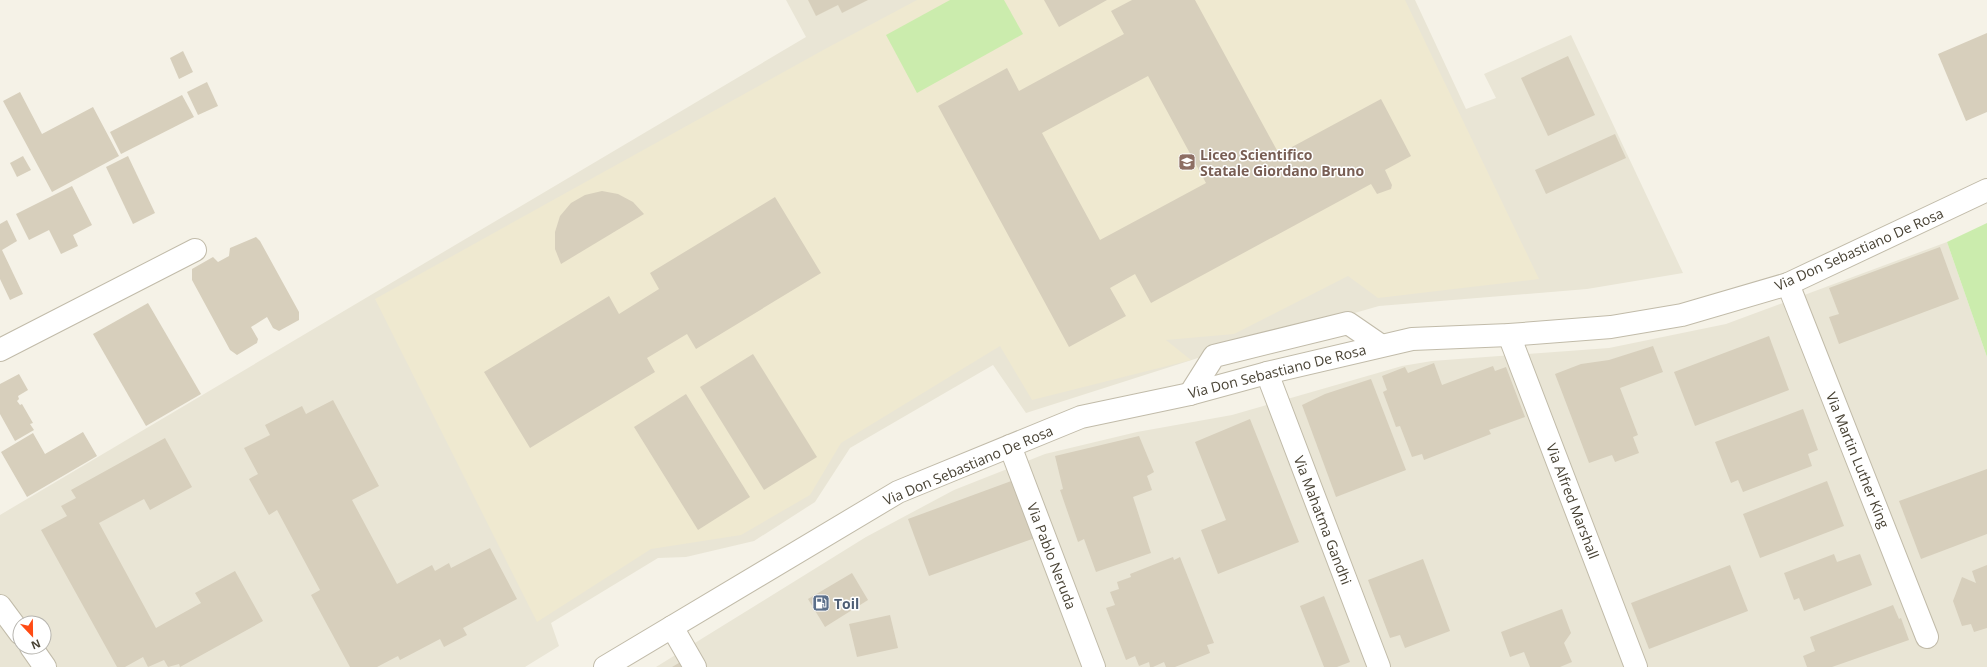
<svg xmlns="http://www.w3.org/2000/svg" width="1987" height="667" viewBox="0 0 1987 667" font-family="'Open Sans',sans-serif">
	<rect width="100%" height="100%" fill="#f5f2e7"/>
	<g fill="#e9e5d5" fill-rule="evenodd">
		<path d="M786,0H1415L1466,109L1496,98L1484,74L1571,35L1683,273L1587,289L1379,306L1201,357L1026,413L993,365L850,448L815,502L754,541L686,557L658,558L551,623L559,646L525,667H0V515L806,37ZM20,623H44V647H20Z"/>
		<polygon points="1947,242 1987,357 1987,667 656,667 866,537 954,490 1045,454 1137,432 1232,415 1402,366 1432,361 1609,348 1726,324"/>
	</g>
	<polygon fill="#efe9d0" points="917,0 1405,0 1539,279 1378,298 1348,276 1234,334 1166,340 1191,360 1032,400 1000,346 841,443 810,495 741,535 651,549 537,622 375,299 825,49"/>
	<g fill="#cbecad">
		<polygon points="950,0 1004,0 1023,34 917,93 886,35"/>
		<polygon points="1987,223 1987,357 1947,242"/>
	</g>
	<g fill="#d7cfbc" fill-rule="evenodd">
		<polygon points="808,0 868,0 842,13 838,5 816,16"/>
		<polygon points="1044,0 1107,0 1059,27"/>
		<path d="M1132,0H1195L1279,154L1381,99L1411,156L1385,170L1392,185L1391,189L1377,194L1371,184L1151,303L1135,274L1110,288L1126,316L1069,347L938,106L1007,68L1019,91L1124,34L1111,11ZM1148,76L1206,183L1100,240L1042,133Z"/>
		<polygon points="1987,33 1987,112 1966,121 1938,54"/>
		<polygon points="183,51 193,72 179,79 170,58"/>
		<polygon points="1568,56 1595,115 1548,136 1521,78"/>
		<polygon points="207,82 218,106 198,115 187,92"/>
		<polygon points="20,92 42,134 93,107 119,156 52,192 3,101"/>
		<polygon points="182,95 194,117 121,154 110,132"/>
		<polygon points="1615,134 1626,158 1546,194 1535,170"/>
		<polygon points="23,156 31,170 17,177 10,163"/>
		<polygon points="128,156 155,213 133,224 106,167"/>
		<polygon points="72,186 92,225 73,235 78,246 61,254 49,230 29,240 16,214"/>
		<polygon points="602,191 618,194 633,202 644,214 561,264 555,249 555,232 560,216 571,203 585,195"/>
		<polygon points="775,197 821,273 696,349 687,334 647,358 655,372 530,448 484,372 609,296 619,314 659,289 650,273"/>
		<polygon points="7,220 17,241 2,250 23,294 10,300 0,279 0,224"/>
		<polygon points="256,237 260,241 299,312 299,320 279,331 273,328 267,317 251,327 258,339 257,343 237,355 230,350 192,280 192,269 213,257 218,262 229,256 230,248"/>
		<polygon points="1940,247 1959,299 1839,344 1829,317 1839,314 1829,288"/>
		<polygon points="148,303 201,394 146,426 93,334"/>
		<polygon points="1769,336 1789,390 1695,426 1674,372"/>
		<polygon points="1653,346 1663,372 1620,388 1638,435 1633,437 1639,453 1615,462 1612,455 1589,463 1555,374 1581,364 1609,360"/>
		<polygon points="753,354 817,457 764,490 700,387"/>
		<polygon points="1434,363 1442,385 1493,366 1495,371 1506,367 1525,417 1489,430 1491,434 1424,460 1422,454 1412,457 1400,426 1396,427 1383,392 1387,390 1382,376 1405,367 1408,373"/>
		<polygon points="19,374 28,390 18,396 19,399 17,401 20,405 22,404 33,423 30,424 34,430 15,441 0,414 0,384"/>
		<polygon points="1371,379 1406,470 1336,497 1302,405 1325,394"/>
		<polygon points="686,394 750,497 698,530 634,427"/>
		<polygon points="333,400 379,486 352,500 397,584 432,565 435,571 449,563 451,568 490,548 517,599 463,628 467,635 444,647 440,639 400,660 398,656 377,667 350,667 311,595 320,590 277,510 269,515 249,479 258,474 244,448 270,435 265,425 302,406 306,414"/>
		<polygon points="1803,409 1818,450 1808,454 1812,466 1743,492 1738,480 1731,483 1715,442"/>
		<polygon points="1250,419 1299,542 1218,574 1201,530 1226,520 1195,442"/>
		<polygon points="83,432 97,456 27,497 1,452 33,433 45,454"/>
		<polygon points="1139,436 1154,472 1147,476 1152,490 1133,497 1151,553 1096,572 1084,539 1078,542 1060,490 1063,489 1055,456"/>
		<polygon points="165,438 192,487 150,510 144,499 99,523 156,628 201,603 195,593 235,571 263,621 180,667 179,664 168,667 164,660 148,667 143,657 125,667 117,667 41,530 67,516 61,506 76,498 71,490"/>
		<polygon points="1987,469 1987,534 1921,559 1899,501"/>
		<polygon points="1014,480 1035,538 929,576 908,519"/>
		<polygon points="1827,481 1844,526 1760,558 1743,514"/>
		<polygon points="1834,554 1837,562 1860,554 1872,585 1804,611 1799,598 1794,600 1784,573"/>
		<polygon points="1173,557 1174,560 1180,557 1214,643 1207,645 1210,653 1175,667 1166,667 1164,662 1153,667 1150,667 1149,662 1139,666 1135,656 1126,660 1106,608 1115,605 1110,592 1119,589 1117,582 1131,577 1130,574"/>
		<polygon points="1423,559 1450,631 1405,648 1400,635 1390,638 1368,580"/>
		<polygon points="1730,565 1748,611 1649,649 1631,603"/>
		<polygon points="1987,565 1987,628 1974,632 1971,624 1962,626 1953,601 1962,577 1976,583 1972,571"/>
		<polygon points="852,573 868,600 825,627 808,599"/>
		<polygon points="1324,596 1350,662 1337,667 1324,667 1300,606"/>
		<polygon points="1893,605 1899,619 1901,618 1909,640 1832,667 1807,667 1803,656 1815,651 1810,637"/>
		<polygon points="1562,609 1571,633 1564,643 1572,662 1560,667 1530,667 1524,652 1510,657 1501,632"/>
		<polygon points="890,615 898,648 857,657 849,624"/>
		<polygon points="684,660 688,667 672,667"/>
	</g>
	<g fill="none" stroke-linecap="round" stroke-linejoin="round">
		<g stroke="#c1bba9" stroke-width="24">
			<g id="minor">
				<polyline points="1788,284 1927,637"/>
				<polyline points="1509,335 1636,667"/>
				<polyline points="0,350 195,250"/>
				<polyline points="1267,373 1379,667"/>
				<polyline points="1190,394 1214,356 1348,323 1380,345"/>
				<polyline points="1010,446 1094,667"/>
				<polyline points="0,606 20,633"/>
				<polyline points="672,627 695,667"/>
				<polyline points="31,647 45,667"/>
				<polyline points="605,667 898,492 1081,417 1190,394 1267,373 1412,339 1509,335 1611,327 1682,315 1788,284 1987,190"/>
			</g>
		</g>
		<use href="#minor" stroke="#fff" stroke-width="22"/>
	</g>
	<defs>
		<g id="school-square" transform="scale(0.9)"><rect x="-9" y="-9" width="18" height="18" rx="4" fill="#8d6e63" stroke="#fff"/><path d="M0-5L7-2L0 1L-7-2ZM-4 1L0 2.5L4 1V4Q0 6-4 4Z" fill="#fff"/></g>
		<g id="fuel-square" transform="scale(0.9)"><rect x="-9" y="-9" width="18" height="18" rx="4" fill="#5c6f8a" stroke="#fff"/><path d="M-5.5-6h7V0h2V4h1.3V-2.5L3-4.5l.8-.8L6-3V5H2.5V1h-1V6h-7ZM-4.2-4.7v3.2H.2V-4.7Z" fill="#fff"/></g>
	</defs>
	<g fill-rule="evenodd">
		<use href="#school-square" x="1187" y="162"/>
		<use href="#fuel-square" x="821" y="603"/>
	</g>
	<g text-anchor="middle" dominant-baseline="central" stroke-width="3" stroke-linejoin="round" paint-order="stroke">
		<g font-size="14" font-weight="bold" fill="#785e54" stroke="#fff" text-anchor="start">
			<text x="1200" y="154">Liceo Scientifico<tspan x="1200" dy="16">Statale Giordano Bruno</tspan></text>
		</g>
		<g font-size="14" fill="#494335" stroke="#fff">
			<text transform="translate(1859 249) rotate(-24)">Via Don Sebastiano De Rosa</text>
			<text transform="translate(1277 371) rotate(-14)">Via Don Sebastiano De Rosa</text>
			<text transform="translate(1858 460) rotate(68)">Via Martin Luther King</text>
			<text transform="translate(968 465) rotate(-23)">Via Don Sebastiano De Rosa</text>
			<text transform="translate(1573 501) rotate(69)">Via Alfred Marshall</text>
			<text transform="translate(1323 520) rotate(69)">Via Mahatma Gandhi</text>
			<text transform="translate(1052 556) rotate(69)">Via Pablo Neruda</text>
		</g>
		<g font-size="14" font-weight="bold" fill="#4e5e75" stroke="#fff" text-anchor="start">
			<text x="834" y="603">Toil</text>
		</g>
	</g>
	<g transform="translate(32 635) rotate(158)"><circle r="19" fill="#ffffff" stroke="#b6b4ae"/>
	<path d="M0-3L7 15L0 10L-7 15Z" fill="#ff4b14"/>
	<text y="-6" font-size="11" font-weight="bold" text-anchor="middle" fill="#494335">N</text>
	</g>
</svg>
